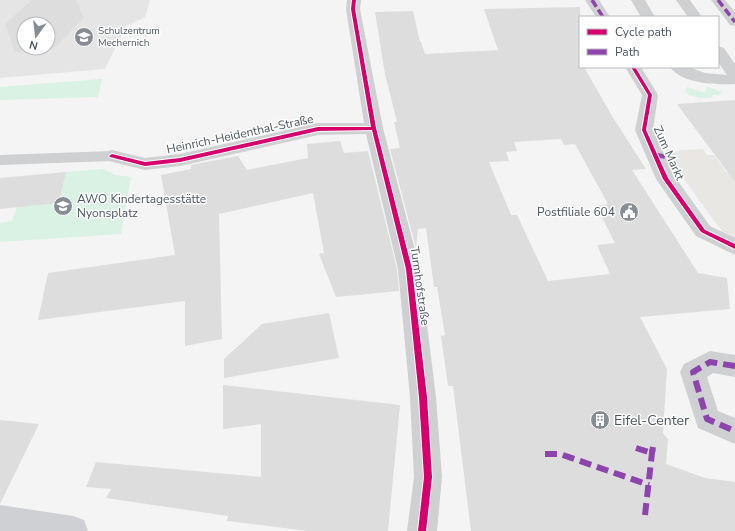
<svg xmlns="http://www.w3.org/2000/svg" width="735" height="531" viewBox="0 0 735 531" font-family="'Nunito Sans',sans-serif">
	<rect width="100%" height="100%" fill="#f4f4f4"/>
	<polygon fill="#e8e7e3" points="703,149 707,155 714,155 726,172 735,171 735,239 724,233 715,222 668,157 672,153 680,150"/>
	<path fill="#e6e5e6" fill-rule="evenodd" d="M0,0H150L145,17L126,26L105,69L0,78ZM24,24H48V48H24Z"/>
	<g fill="#d9f2e3">
		<polygon points="102,79 98,97 0,100 0,87"/>
		<polygon points="687,87 705,93 706,87 708,87 722,92 718,95 713,94 712,98 700,98 688,95 685,90"/>
		<polygon points="103,169 116,175 131,177 121,234 0,242 0,223 12,221 17,207 59,203 66,172"/>
	</g>
	<g fill="#ddddde" fill-rule="evenodd">
		<path d="M32,0H76L84,18L53,49L15,52L5,24ZM24,24H48V48H24Z"/>
		<path d="M580,7V67H584L612,116L646,169L632,170L698,273L727,278L730,309L640,317L667,369L663,433L668,439L666,464L705,478L735,482V531H471L453,386H448L441,336L445,335L437,287H434L426,228L418,229L416,248L390,149L400,148L394,122H397L385,74L375,12L413,11L420,42H421L425,54L498,50L484,9ZM561,139L564,145L575,144L608,204L596,206L615,243L597,245L610,274L548,281L517,215H511L489,162L509,161L506,152L517,151L514,142Z"/>
		<polygon points="735,100 735,182 677,104"/>
		<polygon points="340,141 344,153 368,151 397,269 399,291 336,297 319,254 324,253 313,193 219,214 222,339 185,346 185,301 38,320 48,273 175,255 161,175 191,169 191,165 238,156 247,170 308,158 307,144"/>
		<polygon points="66,172 59,203 0,209 0,178"/>
		<polygon points="329,313 339,358 224,378 224,359 262,324"/>
		<polygon points="223,385 400,405 388,531 308,531 227,521 228,516 106,498 111,489 86,487 96,462 261,477 261,424 223,429"/>
		<polygon points="0,420 39,424 0,504"/>
	</g>
	<g fill="none" stroke-linecap="round" stroke-linejoin="round">
		<polygon fill="#ced0d2" fill-rule="evenodd" points="112,151 117,152 120,156 117,160 112,161 0,165 0,155"/>
		<g fill="#ced0d2" fill-rule="evenodd">
			<polygon points="347,0 361,0 360,9 383,128 420,269 436,397 442,477 437,531 407,531 414,477 410,397 398,269 366,134 318,135 180,166 145,170 105,160 103,156 105,152 112,150 145,158 180,154 318,123 364,123 346,9"/>
			<polygon points="585,0 599,0 610,17 596,17"/>
			<polygon points="631,0 645,0 655,17 641,17"/>
			<polygon points="676,0 690,0 702,17 688,17"/>
			<polygon points="711,0 725,0 735,12 735,26 730,25"/>
			<path d="M718,46L724,48L735,64V84C716,85 682,84 670,67H689L705,73L727,75L718,62Z"/>
			<polygon points="625,67 641,67 658,95 653,130 675,177 710,226 735,238 735,255 696,236 656,179 635,130 642,95"/>
			<polygon points="710,351 735,355 735,377 713,373 707,377 718,411 735,418 735,444 698,428 680,372 684,364"/>
		</g>
		<polygon fill="#ced0d4" fill-rule="evenodd" points="0,505 73,516 84,520 88,531 0,531"/>
		<g stroke="#8e44ad" stroke-width="3.5" stroke-dasharray="8 3.5" stroke-linecap="butt">
			<polyline points="592,0 603,17"/>
			<polyline points="718,0 735,22"/>
		</g>
		<polyline stroke="#8e44ad" stroke-width="4.5" stroke-dasharray="10 4.5" stroke-linecap="butt" points="655,155 668,157"/>
		<g stroke="#8e44ad" stroke-width="6" stroke-dasharray="12 6" stroke-linecap="butt">
			<polyline points="735,366 710,362 693,372 707,419 735,431"/>
			<polyline points="636,448 652,453 653,447"/>
			<polyline points="545,454 560,454 649,485"/>
			<polyline points="645,515 653,444"/>
		</g>
		<g stroke="#fff" stroke-width="2">
			<g id="cycleway">
				<polygon points="352,0 356,0 355,9 376,128 412,269 427,397 432,477 426,531 418,531 424,477 419,397 406,269 372,130 318,131 180,162 145,166 110,157 109,156 112,154 145,162 180,158 318,127 371,127 351,9"/>
				<polygon points="631,67 635,67 652,95 646,130 668,178 705,230 735,244 735,249 701,232 663,179 642,130 648,95"/>
			</g>
		</g>
		<use href="#cycleway" fill="#d6006c" fill-rule="evenodd"/>
	</g>
	<defs>
		<g id="school-disc" transform="scale(1)"><circle r="9.5" fill="#868d94" stroke="#fff"/><path d="M0-5L7-2L0 1L-7-2ZM-4 1L0 2.5L4 1V4Q0 6-4 4Z" fill="#fff"/></g>
		<g id="civic-disc" transform="scale(1)"><circle r="9.5" fill="#868d94" stroke="#fff"/><path d="M-.6-6.5H3V-4.5H.6V-3L4-1V1h2V6H-6V1h2V-1L-.6-3ZM-1.2 2.5V6h2.4V2.5Z" fill="#fff"/></g>
		<g id="building-disc" transform="scale(1)"><circle r="9.5" fill="#868d94" stroke="#fff"/><path d="M-4-6H4V6H1V3H-1V6H-4ZM-2.5-4.3h1.7v1.8h-1.7ZM.8-4.3h1.7v1.8H.8ZM-2.5-1h1.7V.8h-1.7ZM.8-1h1.7V.8H.8Z" fill="#fff"/></g>
	</defs>
	<g fill-rule="evenodd">
		<use href="#school-disc" x="84" y="37"/>
		<use href="#school-disc" x="63" y="206"/>
		<use href="#civic-disc" x="629" y="212"/>
		<use href="#building-disc" x="600" y="420"/>
	</g>
	<g text-anchor="middle" dominant-baseline="central" stroke-width="3" stroke-linejoin="round" paint-order="stroke">
		<g font-size="10" fill="#4a5661" stroke="#fff" text-anchor="start">
			<text x="98" y="31">Schulzentrum<tspan x="98" dy="12">Mechernich</tspan></text>
		</g>
		<g font-size="12" fill="#4a5661" stroke="#fff">
			<text transform="translate(240 134) rotate(-12)">Heinrich-Heidenthal-Straße</text>
			<text transform="translate(669 153) rotate(66)">Zum Markt</text>
			<text transform="translate(420 286) rotate(82)">Turmhofstraße</text>
		</g>
		<g font-size="12" fill="#4a5661" stroke="#fff" text-anchor="start">
			<text x="77" y="199">AWO Kindertagesstätte<tspan x="77" dy="14">Nyonsplatz</tspan></text>
			<text x="615" y="212" text-anchor="end">Postfiliale 604</text>
		</g>
		<g font-size="14" fill="#4a5661" stroke="#fff" text-anchor="start">
			<text x="614" y="420">Eifel-Center</text>
		</g>
	</g>
	<rect x="579" y="16" width="140" height="52" fill="#ffffff" stroke="#b7bbc0"/>
	<rect x="587" y="29" width="20" height="6" fill="#d6006c" stroke="#b7bbc0"/>
	<text x="615" y="36" font-size="12" fill="#4a5661">Cycle path</text>
	<rect x="587" y="49" width="20" height="6" fill="#8e44ad" stroke="#b7bbc0"/>
	<text x="615" y="56" font-size="12" fill="#4a5661">Path</text>
	<g transform="translate(36 36) rotate(195)"><circle r="19" fill="#ffffff" stroke="#b7bbc0"/>
	<path d="M0-3L7 15L0 10L-7 15Z" fill="#868d94"/>
	<text y="-6" font-size="11" font-weight="bold" text-anchor="middle" fill="#4a5661">N</text>
	</g>
</svg>
